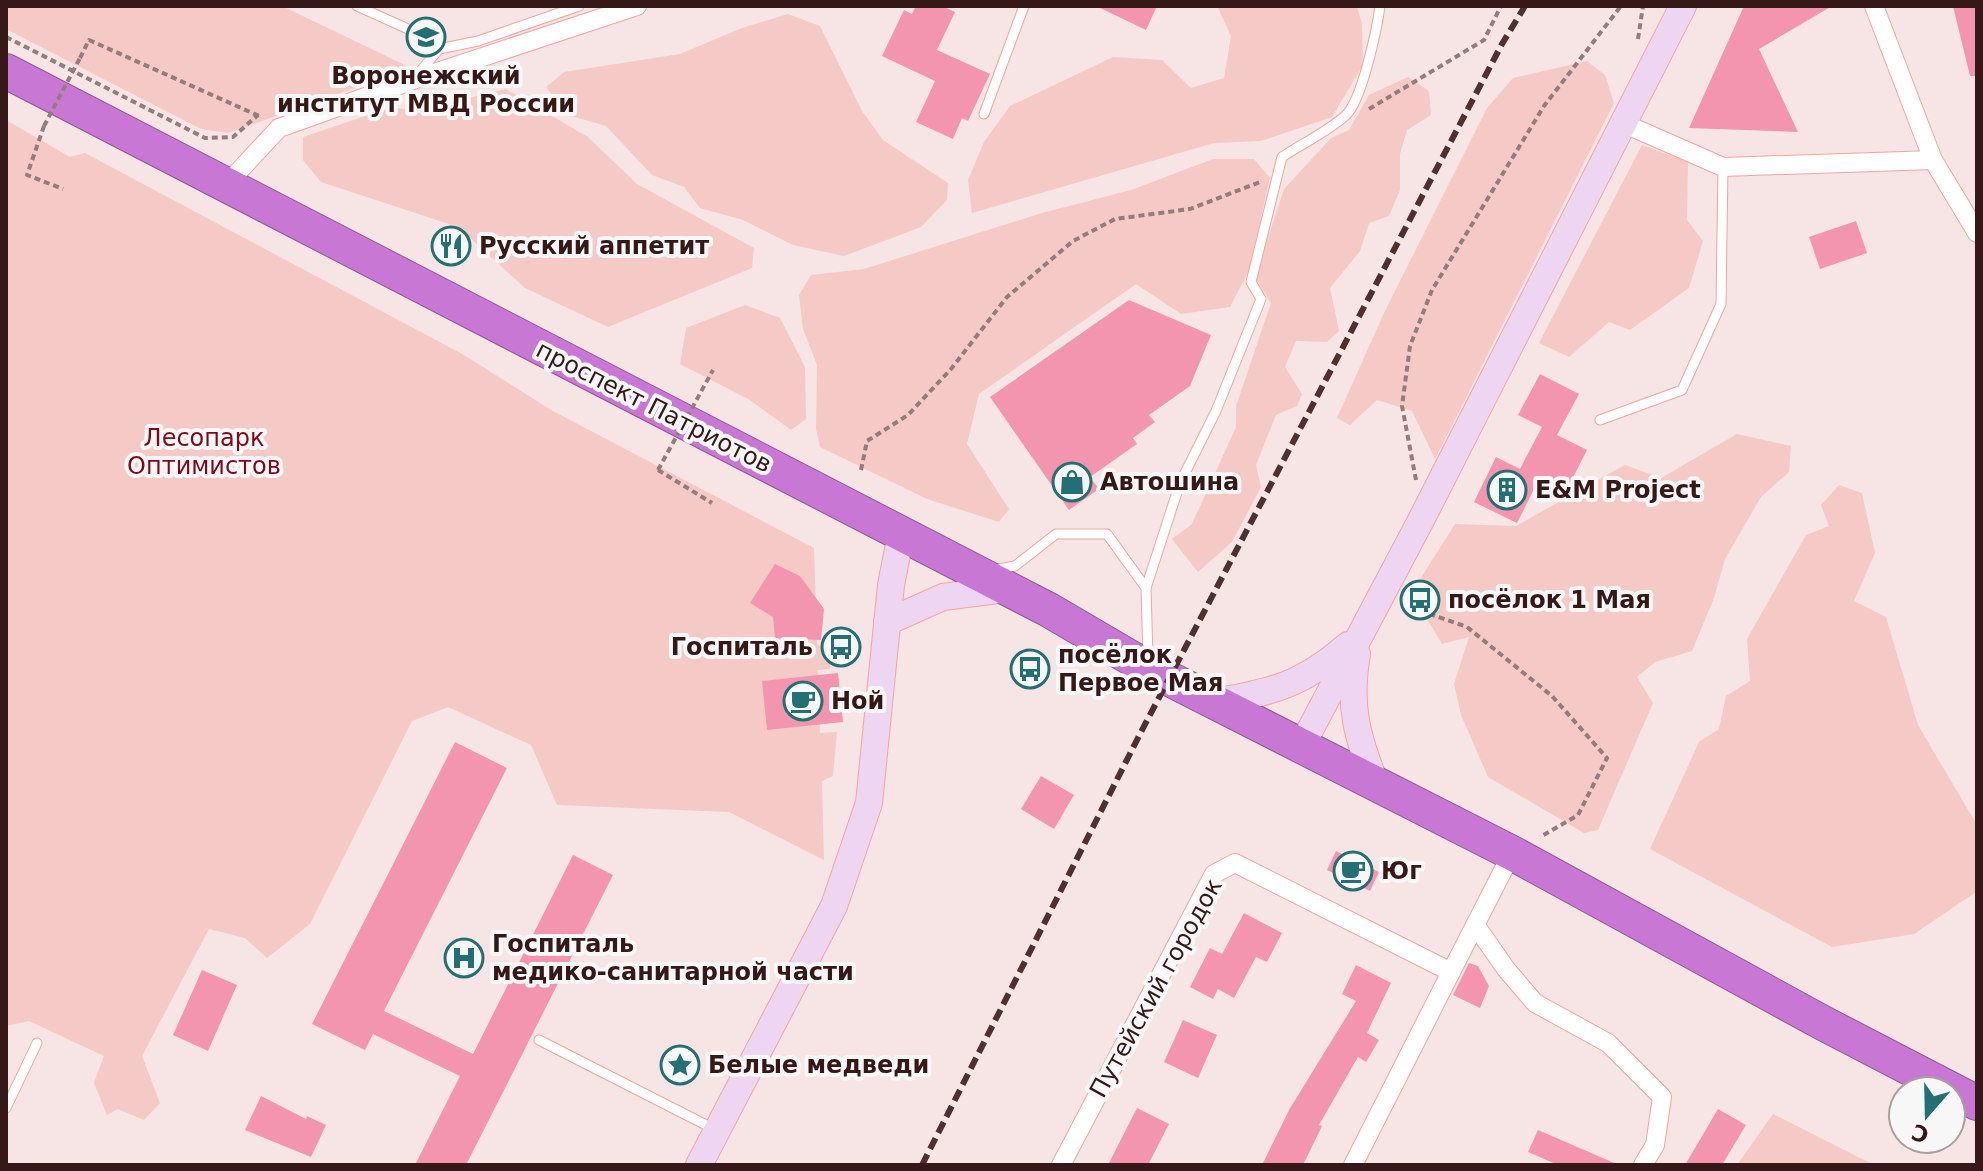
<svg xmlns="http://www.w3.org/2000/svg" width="1983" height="1171" viewBox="0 0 1983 1171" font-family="'DejaVu Sans',sans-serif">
	<rect width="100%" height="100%" fill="#f6e5e4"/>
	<g fill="#f5c9c6">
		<polygon points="6,6 282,6 411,68 228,133 201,129 6,29"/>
		<polygon points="1217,6 1357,6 1362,24 1363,65 1332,117 1261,141 1214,143 972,213 968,180 984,142 1010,106 1113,57 1162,60 1191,88 1224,78 1231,36"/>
		<polygon points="788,14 820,26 862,111 883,140 948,183 947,200 921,227 844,256 793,245 743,220 700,208 684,187 652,175 606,126 568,115 546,87 564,72 680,54 742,28"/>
		<polygon points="1587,61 1605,75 1614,103 1435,459 1412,411 1377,400 1350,425 1337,418 1384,313 1487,108 1513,78"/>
		<polygon points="1408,77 1429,91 1431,115 1407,130 1400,154 1400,190 1389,216 1369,223 1360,251 1330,288 1339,331 1327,342 1296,341 1285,367 1302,394 1297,406 1276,415 1256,465 1261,487 1232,542 1198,572 1172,539 1192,524 1236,427 1236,406 1271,303 1255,277 1284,189 1331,138 1349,130 1369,95"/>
		<polygon points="506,89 588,137 637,184 754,248 752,268 608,327 525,288 458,227 321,182 303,160 303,137 392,107 413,111"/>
		<polygon points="6,120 70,157 85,153 464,355 551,410 814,548 817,643 831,658 830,669 818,670 820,733 837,732 833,776 822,781 824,860 729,812 557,805 531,745 448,707 412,721 310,924 267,958 245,938 209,929 142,1056 160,1103 144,1120 118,1109 107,1115 94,1083 104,1056 29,1021 6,1026"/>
		<polygon points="1642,145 1688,162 1687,220 1703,241 1689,288 1630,330 1609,322 1569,357 1539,343"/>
		<polygon points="1213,159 1254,159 1270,178 1249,270 1230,307 1181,314 1136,284 979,394 967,444 1009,509 999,522 927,499 820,447 816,429 817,365 803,329 799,295 811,275 864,269 1042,213 1131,190"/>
		<polygon points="745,305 780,318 805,367 806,419 791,430 750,400 680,364 686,328"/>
		<polygon points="1737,434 1791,446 1789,472 1761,497 1725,559 1714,598 1692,651 1655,662 1637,677 1653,703 1598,830 1584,833 1488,777 1461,715 1454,684 1469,637 1442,644 1416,600 1422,576 1455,524 1516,526 1625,465 1661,478"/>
		<polygon points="1839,485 1862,493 1875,553 1854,601 1886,617 1918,725 1977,825 1976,892 1914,934 1832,947 1650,849 1699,742 1719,729 1726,696 1750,681 1747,639 1806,535 1829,526 1821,505"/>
		<polygon points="1773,1114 1874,1165 1737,1165"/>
	</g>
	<g fill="#f495b0">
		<polygon points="916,6 942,6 955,12 937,50 990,74 968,121 962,118 953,139 916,122 935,81 882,56 904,10 912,14"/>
		<polygon points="1096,6 1157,6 1146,30"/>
		<polygon points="1744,6 1832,6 1759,49 1798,132 1689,128"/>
		<polygon points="1953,6 1977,6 1977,76 1970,76"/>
		<polygon points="1856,221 1867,253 1820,269 1809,237"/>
		<polygon points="1129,300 1211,335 1190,386 1149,415 1155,422 1133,438 1137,444 1090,477 1099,489 1069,510 990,397"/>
		<polygon points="1540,374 1579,394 1557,435 1587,450 1565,493 1539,479 1517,523 1474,502 1496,457 1520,469 1542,427 1518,415"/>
		<polygon points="775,564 800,576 824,609 821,640 775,638 773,617 750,603"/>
		<polygon points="838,673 843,722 767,730 762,681"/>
		<polygon points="455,742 507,768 384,1011 473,1054 573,855 613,875 466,1165 415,1165 460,1076 373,1034 365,1050 312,1024"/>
		<polygon points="1041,776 1074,795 1054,829 1021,809"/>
		<polygon points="1336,851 1379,872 1370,891 1327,870"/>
		<polygon points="1244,913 1282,933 1267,962 1256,957 1234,998 1218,989 1213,999 1190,987 1210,948 1222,954"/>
		<polygon points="1469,963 1478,966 1489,986 1480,1008 1453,995"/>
		<polygon points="1356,965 1391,983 1367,1033 1379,1040 1366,1062 1358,1057 1319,1125 1322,1126 1303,1165 1262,1165 1289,1110 1356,1001 1342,994"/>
		<polygon points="202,970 237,985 208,1051 173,1035"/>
		<polygon points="1183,1020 1217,1035 1198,1078 1164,1062"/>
		<polygon points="261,1096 306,1119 307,1116 326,1125 311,1157 245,1130"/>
		<polygon points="1137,1108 1169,1124 1148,1165 1108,1165"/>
		<polygon points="1718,1109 1746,1125 1722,1165 1685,1165"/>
		<polygon points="1538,1130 1619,1165 1558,1165 1528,1152"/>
	</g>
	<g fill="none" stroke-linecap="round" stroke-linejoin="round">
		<g stroke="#f3a4a0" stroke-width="11">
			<g id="lane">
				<polyline points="357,6 417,33 439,49"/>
				<polyline points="418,74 439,49 478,41 579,6"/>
				<polyline points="984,114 1024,6"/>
				<polyline points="1600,420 1682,390 1721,304 1723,167"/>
				<polyline points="993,570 1015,566 1056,534 1107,534 1146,588 1148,657"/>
				<path d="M1146,588L1180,483L1216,411L1261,299L1251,282L1282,157C1303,143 1329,131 1346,115C1362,100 1377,29 1380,6"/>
				<polyline points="539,1040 714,1129"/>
				<polyline points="6,1108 37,1043"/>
			</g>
		</g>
		<g stroke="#f3a4a0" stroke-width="20">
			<g id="street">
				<polyline points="1874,6 1933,160 1977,233"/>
				<polyline points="1625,124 1723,167 1933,160"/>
				<polyline points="226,185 279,128 413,80 637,6"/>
				<polyline points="1476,926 1506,969 1535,1003 1608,1043 1662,1097 1655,1145 1643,1165"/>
				<polyline points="1061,1165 1214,874 1235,863 1451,972 1512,853"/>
				<polyline points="1353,1165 1451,972"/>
			</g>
		</g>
		<g stroke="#f3a4a0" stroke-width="28">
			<g id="secondary">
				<polyline points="887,622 943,597 1006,589"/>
				<path d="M1357,654C1348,706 1357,737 1376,785"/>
				<path d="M1214,702C1273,692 1302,685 1348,645"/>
				<polyline points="1301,747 1420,522 1683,6"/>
				<polyline points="699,1165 834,906 869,803 891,585 901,534"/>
			</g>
		</g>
		<g stroke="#955692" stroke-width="36">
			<polyline id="highway" points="6,71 1049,610 1148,668 1512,853 1823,1023 1977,1103"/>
		</g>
		<g stroke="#937c7b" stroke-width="4" stroke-dasharray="6 4" stroke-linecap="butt">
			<polyline points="6,37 205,138 233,137 258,115"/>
			<polyline points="1638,39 1643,6"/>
			<polyline points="80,58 89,40 259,116"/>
			<polyline points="1369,109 1484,40 1501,6"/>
			<polyline points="44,126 27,175 63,189"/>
			<polyline points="658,470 712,503"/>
			<polyline points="861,470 867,441 908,415 951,369 1007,297 1073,241 1115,219 1190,209 1260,182"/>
			<polyline points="1416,480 1402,406 1410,346 1432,290 1544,106 1621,6"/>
			<polyline points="1405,602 1404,605 1467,627 1552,696 1607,758 1578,815 1540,837"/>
		</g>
		<use href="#lane" stroke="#fff" stroke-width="9"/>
		<use href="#street" stroke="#fff" stroke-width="18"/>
		<use href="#secondary" stroke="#eed6f2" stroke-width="26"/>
		<use href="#highway" stroke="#c878d4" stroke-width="34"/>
		<polyline stroke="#4d3131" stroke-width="6" stroke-dasharray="12 6" stroke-linecap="butt" points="922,1165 1141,732 1502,44 1525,6"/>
		<g stroke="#937c7b" stroke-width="4" stroke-dasharray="6 4" stroke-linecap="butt">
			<polyline points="44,126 80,58"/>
			<polyline points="658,470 713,370"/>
		</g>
	</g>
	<defs>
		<g id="university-ring" transform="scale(2)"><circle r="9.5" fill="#f7f7f7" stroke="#246f74" stroke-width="1.5"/><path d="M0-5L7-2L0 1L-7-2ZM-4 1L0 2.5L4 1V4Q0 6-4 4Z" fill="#246f74"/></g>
		<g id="restaurant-ring" transform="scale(2)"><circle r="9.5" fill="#f7f7f7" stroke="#246f74" stroke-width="1.5"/><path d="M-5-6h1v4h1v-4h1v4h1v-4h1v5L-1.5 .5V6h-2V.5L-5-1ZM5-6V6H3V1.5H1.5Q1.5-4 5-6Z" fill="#246f74"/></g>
		<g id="shop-ring" transform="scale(2)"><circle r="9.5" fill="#f7f7f7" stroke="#246f74" stroke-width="1.5"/><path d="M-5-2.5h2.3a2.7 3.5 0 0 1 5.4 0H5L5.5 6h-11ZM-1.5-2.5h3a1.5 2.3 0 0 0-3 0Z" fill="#246f74"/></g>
		<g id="building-ring" transform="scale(2)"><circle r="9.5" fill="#f7f7f7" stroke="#246f74" stroke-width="1.5"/><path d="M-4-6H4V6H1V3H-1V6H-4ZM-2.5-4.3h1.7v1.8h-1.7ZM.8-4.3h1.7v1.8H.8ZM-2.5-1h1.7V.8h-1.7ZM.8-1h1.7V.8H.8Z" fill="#246f74"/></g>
		<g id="bus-ring" transform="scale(2)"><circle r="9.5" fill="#f7f7f7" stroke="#246f74" stroke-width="1.5"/><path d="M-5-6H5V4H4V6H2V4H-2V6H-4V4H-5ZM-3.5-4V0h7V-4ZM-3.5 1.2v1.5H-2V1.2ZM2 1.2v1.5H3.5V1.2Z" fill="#246f74"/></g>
		<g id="cafe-ring" transform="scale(2)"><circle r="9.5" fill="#f7f7f7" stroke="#246f74" stroke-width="1.5"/><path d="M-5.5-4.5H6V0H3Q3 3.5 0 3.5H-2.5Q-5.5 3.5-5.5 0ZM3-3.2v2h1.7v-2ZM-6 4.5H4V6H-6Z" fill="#246f74"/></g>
		<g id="hospital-ring" transform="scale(2)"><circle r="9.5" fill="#f7f7f7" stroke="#246f74" stroke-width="1.5"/><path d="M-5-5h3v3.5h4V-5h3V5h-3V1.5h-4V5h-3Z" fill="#246f74"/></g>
		<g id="sight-ring" transform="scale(2)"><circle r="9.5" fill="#f7f7f7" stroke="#246f74" stroke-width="1.5"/><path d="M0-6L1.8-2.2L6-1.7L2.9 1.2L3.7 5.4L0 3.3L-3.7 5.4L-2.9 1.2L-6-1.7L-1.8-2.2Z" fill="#246f74"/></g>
	</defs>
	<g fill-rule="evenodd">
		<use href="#university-ring" x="426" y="37"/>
		<use href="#restaurant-ring" x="451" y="246"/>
		<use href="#shop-ring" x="1072" y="482"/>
		<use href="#building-ring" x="1507" y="490"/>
		<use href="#bus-ring" x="1420" y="600"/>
		<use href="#bus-ring" x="841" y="647"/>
		<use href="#bus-ring" x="1030" y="669"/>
		<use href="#cafe-ring" x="803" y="701"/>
		<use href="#cafe-ring" x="1353" y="871"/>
		<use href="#hospital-ring" x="464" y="958"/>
		<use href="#sight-ring" x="680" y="1065"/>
	</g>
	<g text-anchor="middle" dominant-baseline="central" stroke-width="8" stroke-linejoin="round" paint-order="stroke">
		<g font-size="24" font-weight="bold" fill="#361818" stroke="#f7f7f7" text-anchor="start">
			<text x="426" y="76" text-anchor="middle">Воронежский<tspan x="426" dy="28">институт МВД России</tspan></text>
			<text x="479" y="246">Русский аппетит</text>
			<text x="1100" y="482">Автошина</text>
			<text x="1535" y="490">E&amp;M Project</text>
			<text x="1448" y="600">посёлок 1 Мая</text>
			<text x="813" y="647" text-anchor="end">Госпиталь</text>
			<text x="1058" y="655">посёлок<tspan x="1058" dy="28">Первое Мая</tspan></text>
			<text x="831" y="701">Ной</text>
			<text x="1381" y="871">Юг</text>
			<text x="492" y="944">Госпиталь<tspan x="492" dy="28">медико-санитарной части</tspan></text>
			<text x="708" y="1065">Белые медведи</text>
		</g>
		<g font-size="24" fill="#361818" stroke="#f7f7f7">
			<text transform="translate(654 407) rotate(27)">проспект Патриотов</text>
			<text transform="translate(1156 988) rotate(-61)">Путейский городок</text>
		</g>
		<g font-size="24" fill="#80081b" stroke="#f7f7f7">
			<text x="204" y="438">Лесопарк<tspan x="204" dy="28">Оптимистов</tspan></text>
		</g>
	</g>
	<rect width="1983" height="1171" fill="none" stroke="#361818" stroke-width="16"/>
	<g transform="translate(1927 1115) rotate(200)"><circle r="38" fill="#f7f7f7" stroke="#aa9e9e" stroke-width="2"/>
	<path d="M0-6L14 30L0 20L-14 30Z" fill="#246f74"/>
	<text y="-12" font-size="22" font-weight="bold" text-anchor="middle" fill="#361818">С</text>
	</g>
</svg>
